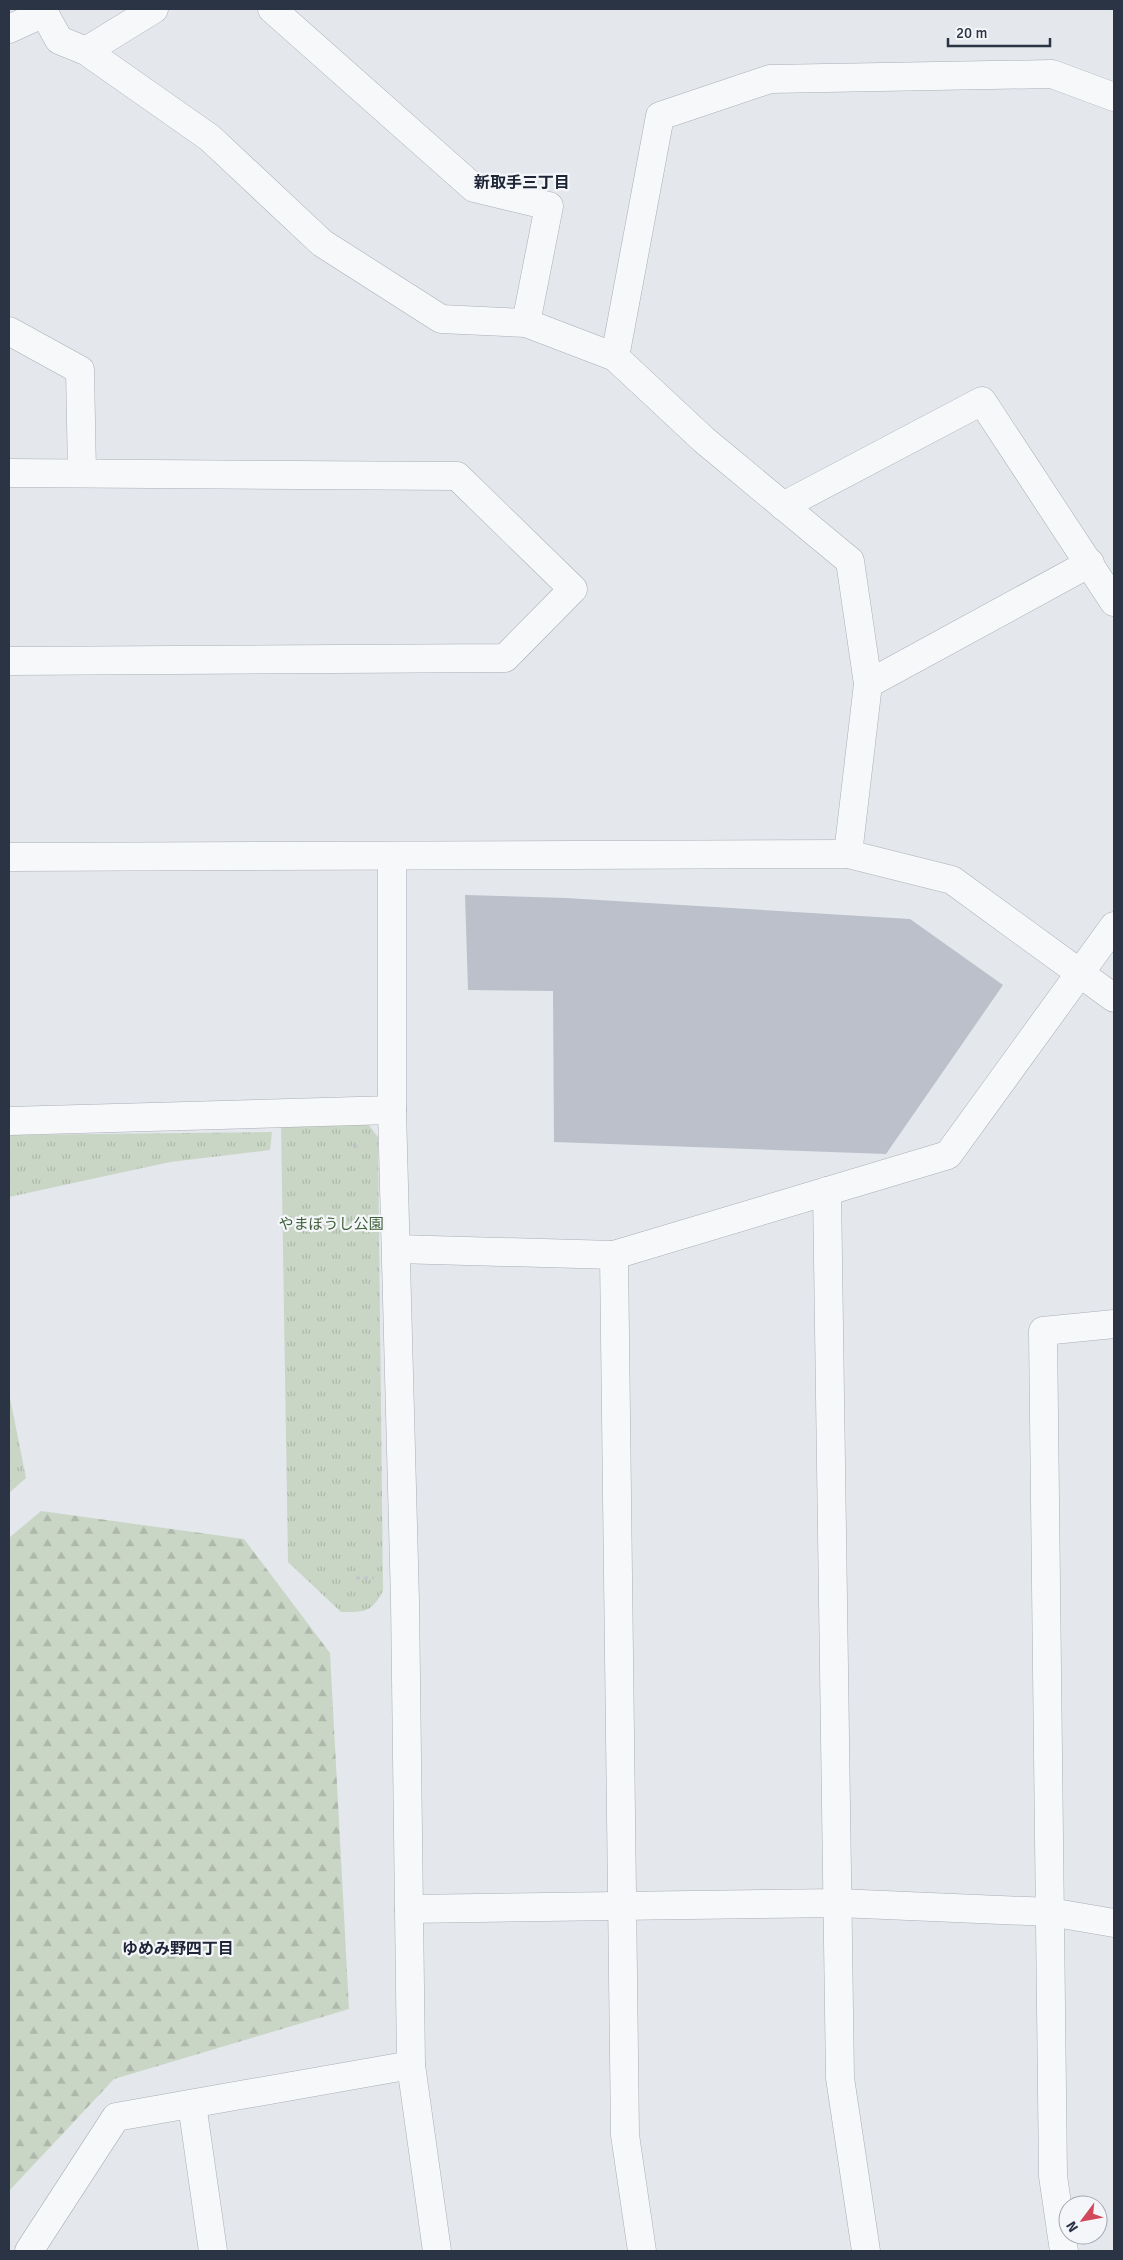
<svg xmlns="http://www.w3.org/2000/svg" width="1123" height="2260" viewBox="0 0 1123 2260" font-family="Signika,'Noto Sans JP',sans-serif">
	<defs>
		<pattern id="forest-firs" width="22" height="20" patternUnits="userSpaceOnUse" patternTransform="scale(1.25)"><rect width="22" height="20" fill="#c9d6c5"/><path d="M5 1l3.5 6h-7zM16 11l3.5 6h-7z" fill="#adb8ab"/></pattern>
		<pattern id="park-tufts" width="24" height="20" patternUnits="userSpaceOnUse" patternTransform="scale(1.25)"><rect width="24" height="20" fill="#c9d6c5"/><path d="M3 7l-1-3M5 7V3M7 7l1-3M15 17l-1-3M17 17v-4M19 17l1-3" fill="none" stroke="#adb8ab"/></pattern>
	</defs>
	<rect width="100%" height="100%" fill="#e4e7ec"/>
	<polygon fill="url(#forest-firs)" points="41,1511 244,1539 330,1653 349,2009 114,2079 9,2191 9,1538"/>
	<g fill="url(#park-tufts)">
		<path d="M281,1124H368L378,1137L383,1591C371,1613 365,1612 341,1612L288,1562Z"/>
		<polygon points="272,1132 270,1150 170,1162 9,1197 9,1135"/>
		<polygon points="9,1393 26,1478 9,1493"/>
	</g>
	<polygon fill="#bbc0ca" points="465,895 566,898 910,919 1003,985 886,1154 554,1142 553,991 468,990"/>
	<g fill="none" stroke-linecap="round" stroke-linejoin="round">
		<g stroke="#a9aeb7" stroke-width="29">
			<g id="minor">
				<polyline points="42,9 59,40 86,51 210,138 322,243 441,319 526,323 615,357 704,440 850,561 868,684 848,854"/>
				<polyline points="272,9 474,188 549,206 526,323"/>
				<polyline points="9,29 44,13"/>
				<polyline points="86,51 154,9"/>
				<polyline points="9,331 80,370 82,473"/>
				<polyline points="615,357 660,116 770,79 1052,74 1114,97"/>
				<polyline points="9,473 457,476 573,589 505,658 9,661"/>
				<polyline points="783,506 982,401 1114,602"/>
				<polyline points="868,684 1090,563"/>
				<polyline points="9,857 848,854 952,880 1114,998"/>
				<polyline points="392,857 392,1110 405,1601 411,2065 437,2251"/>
				<polyline points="9,1121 392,1110"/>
				<polyline points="827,1191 840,2078 866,2251"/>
				<polyline points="396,1249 614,1255 948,1155 1114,926"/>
				<polyline points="614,1255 625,2135 642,2251"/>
				<polyline points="409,1909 838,1903 1050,1912 1114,1923"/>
				<polyline points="192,2104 213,2251"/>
				<polyline points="29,2251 116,2117 411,2065"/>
				<polyline points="1064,2251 1053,2176 1043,1331 1114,1324"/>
			</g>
		</g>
		<g stroke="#c2c5cb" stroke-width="3" stroke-dasharray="4 4" stroke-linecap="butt">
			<polyline points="354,1148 360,1142"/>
			<polyline points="356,1578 374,1578"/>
		</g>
		<use href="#minor" stroke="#f7f8fa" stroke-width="28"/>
	</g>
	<g text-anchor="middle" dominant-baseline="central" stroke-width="4.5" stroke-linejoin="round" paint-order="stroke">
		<g font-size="15" fill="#3f6138" stroke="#f4f6f9">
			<text x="331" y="1224">やまぼうし公園</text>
		</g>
		<g font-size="16" font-weight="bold" fill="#1d2536" stroke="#f4f6f9">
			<text x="522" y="183">新取手三丁目</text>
			<text x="178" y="1949">ゆめみ野四丁目</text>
		</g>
	</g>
	<rect width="1123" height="2260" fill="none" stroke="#2b3445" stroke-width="20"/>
	<g transform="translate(1083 2220) rotate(238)"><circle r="24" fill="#f4f6f9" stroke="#a4a8b1"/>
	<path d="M0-4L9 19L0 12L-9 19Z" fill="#d1495b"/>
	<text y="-8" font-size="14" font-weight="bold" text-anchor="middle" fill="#2b3445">N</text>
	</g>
	<path d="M948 38v8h102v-8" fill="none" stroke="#2b3445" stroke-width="2.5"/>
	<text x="956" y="38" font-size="15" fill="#2b3445" stroke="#f4f6f9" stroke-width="4" paint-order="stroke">20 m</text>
</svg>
